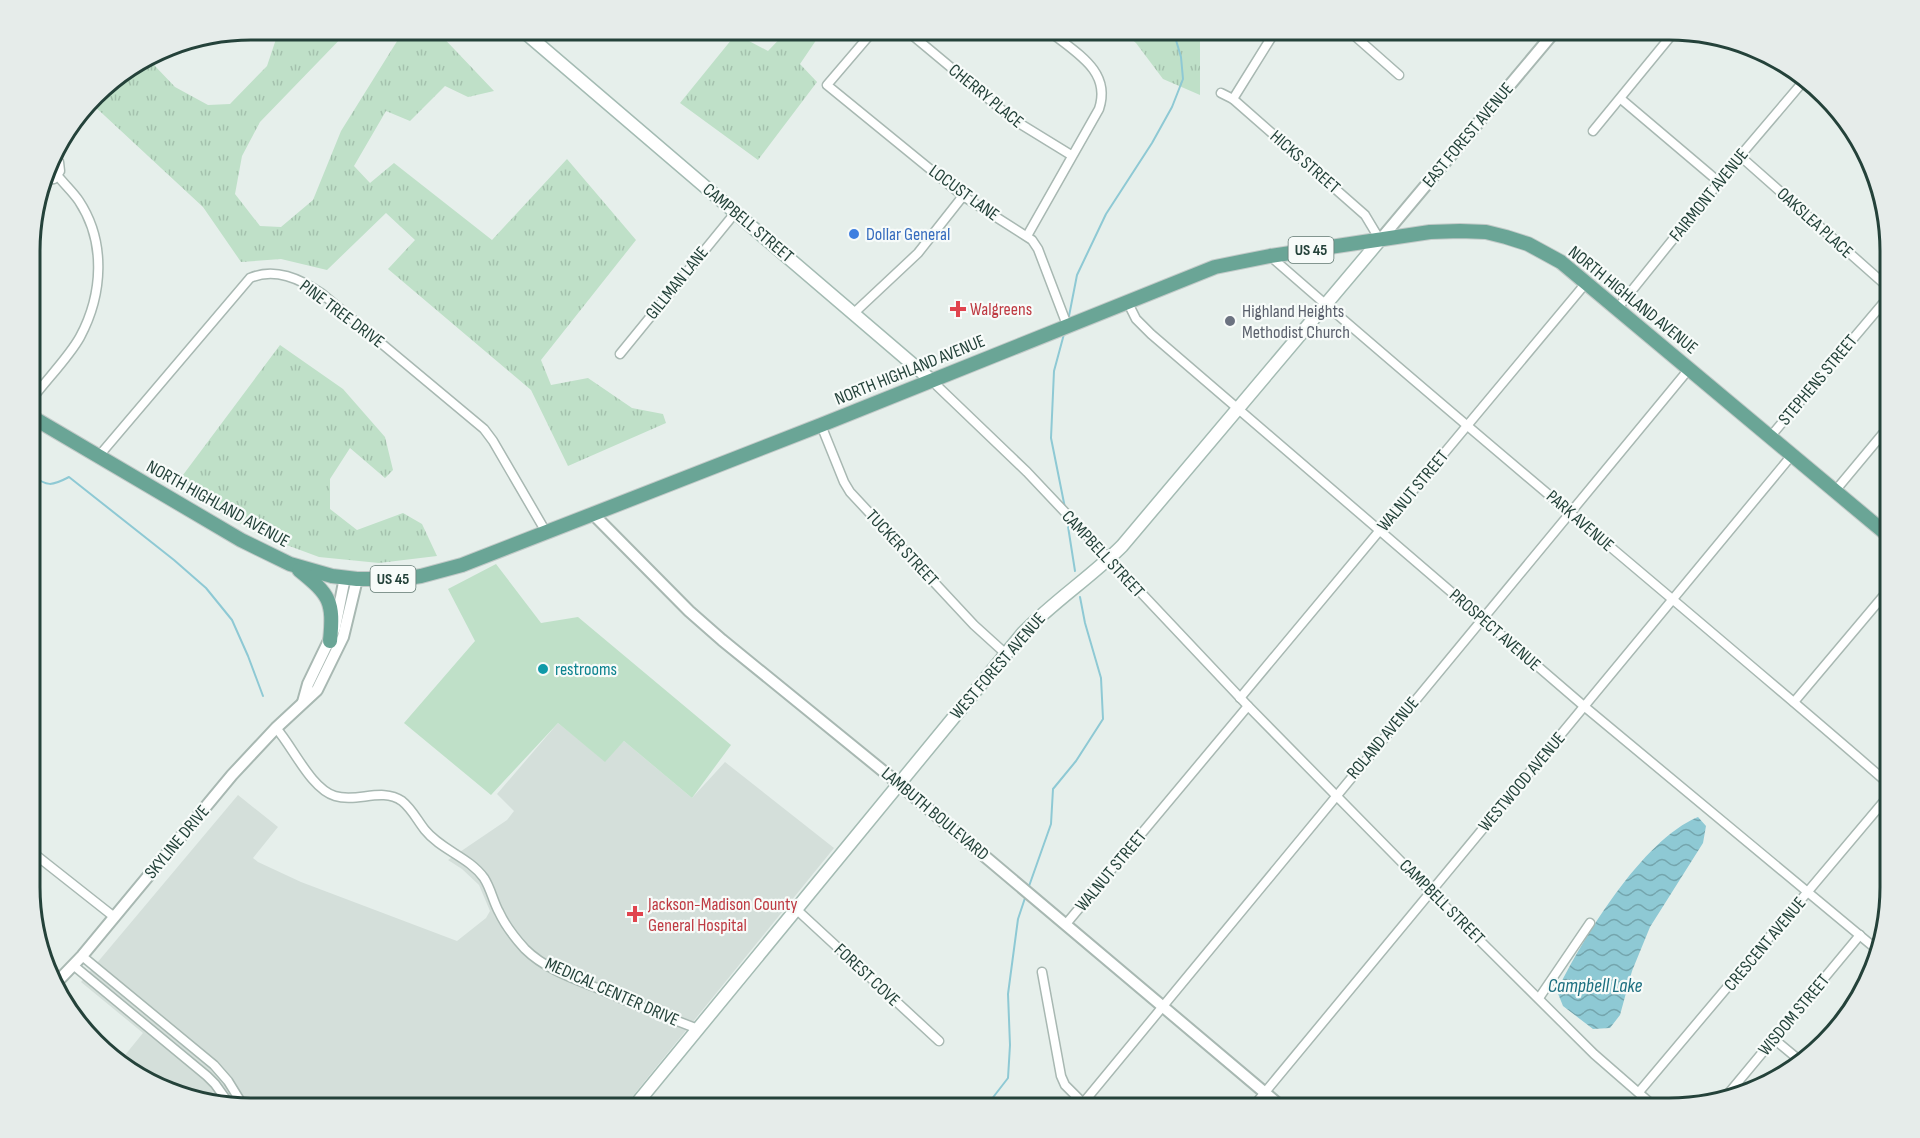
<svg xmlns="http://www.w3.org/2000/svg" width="1920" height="1138" viewBox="0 0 1920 1138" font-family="'Sofia Sans Condensed',sans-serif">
	<defs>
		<pattern id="grass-tufts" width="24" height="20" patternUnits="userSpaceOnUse" patternTransform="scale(1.5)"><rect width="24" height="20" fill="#bfe0c8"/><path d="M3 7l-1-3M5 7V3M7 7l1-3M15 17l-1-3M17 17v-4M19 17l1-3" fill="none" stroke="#a4c1ad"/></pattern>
		<pattern id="water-waves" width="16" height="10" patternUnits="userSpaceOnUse" patternTransform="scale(1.5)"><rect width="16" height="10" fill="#8ec9d4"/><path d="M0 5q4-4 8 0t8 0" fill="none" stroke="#74a5ad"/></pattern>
	</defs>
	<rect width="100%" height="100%" fill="#e6efeb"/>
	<polygon fill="#d4dfda" points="558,723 605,761 624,741 692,798 725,762 834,848 623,1108 252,1108 194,1100 141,1078 121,1060 143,1033 81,982 238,795 278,827 253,858 258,862 301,882 457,941 486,918 490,911 479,885 462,869 448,860 507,820 514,811 497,794"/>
	<g fill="url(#grass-tufts)">
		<polygon points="279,30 349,30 260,122 242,156 235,194 260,226 281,227 313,200 341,131 404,30 436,30 494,91 468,97 445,86 410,121 386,111 354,166 370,183 394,163 492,240 567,159 636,240 541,360 551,385 588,378 632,408 663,414 666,423 568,466 531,390 388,269 415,240 386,213 327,270 281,259 241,262 203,207 91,103 105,85 154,55 155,66 175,87 208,105 230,104 267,66"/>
		<polygon points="788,30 823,30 800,64 817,82 758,160 680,103 736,34 768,51"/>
		<polygon points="1121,30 1200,30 1200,95 1163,79 1136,43"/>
		<polygon points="280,345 343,389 385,437 393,470 385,478 350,448 330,479 330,509 357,530 403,513 422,524 437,556 379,563 319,557 257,534 177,483"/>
	</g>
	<polygon fill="#bfe0c8" points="496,564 541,623 578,617 731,745 692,798 624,741 605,762 558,723 491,795 404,723 475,641 448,589"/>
	<path fill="url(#water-waves)" d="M1698,817L1706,826L1703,843L1650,927L1632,971L1620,1015L1610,1028L1593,1029L1563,1006L1557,991C1583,938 1642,840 1698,817Z"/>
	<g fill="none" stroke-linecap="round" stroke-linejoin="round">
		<g stroke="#8ec9d4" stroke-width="2">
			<polyline points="1069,316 1077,275 1106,214 1152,143 1172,107 1183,79 1181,57 1173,30"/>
			<polyline points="1064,334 1054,371 1051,438 1065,508"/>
			<path d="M32,475C47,487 52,486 69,477L174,560L206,588L232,620L248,656L263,696"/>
			<polyline points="1067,520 1075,571"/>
			<polyline points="1028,889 1051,824 1053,789 1076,761 1103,719 1101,678 1085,623 1080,597"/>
			<polyline points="989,1108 991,1100 1008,1078 1010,1045 1008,994 1018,919 1026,895"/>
		</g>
		<g stroke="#a8b8b2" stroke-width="11">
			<g id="minor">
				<polyline points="874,30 827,85 963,196 1032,240 1038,249 1067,325"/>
				<polyline points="906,30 1014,120 1071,155"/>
				<polyline points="1348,30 1399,75"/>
				<polyline points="1221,93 1233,99 1365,215 1380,240"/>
				<polyline points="1233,99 1276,30"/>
				<polyline points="1621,99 1719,182"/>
				<polyline points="1593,131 1675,31"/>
				<polyline points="1740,156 1890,289"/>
				<polyline points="45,180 54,179 60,171 59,162 52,156"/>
				<path d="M1027,236L1099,109C1112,70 1074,52 1048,30"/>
				<path d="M1270,256C1474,435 1685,607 1890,785"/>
				<polyline points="1127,301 1136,319 1151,334 1585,707 1875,948"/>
				<polyline points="1617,309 1740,156 1802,83"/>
				<polyline points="854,313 918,253 963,196"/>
				<polyline points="620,354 735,213"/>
				<polyline points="931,380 1027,472 1248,706 1430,891 1594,1054 1656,1108"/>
				<path d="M32,399C46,380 69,357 80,337C103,294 106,242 79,201C73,192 64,184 58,176"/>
				<polyline points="821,425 844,482 850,492 974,625 1006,654"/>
				<polyline points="1770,437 1890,295"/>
				<path d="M98,457L250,278C275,267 300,279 321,293L484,429L493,441L546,532"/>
				<polyline points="1835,491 1890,425"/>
				<polyline points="1240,698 1586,283"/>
				<polyline points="1794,702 1890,588"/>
				<path d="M276,728C293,747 311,789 335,796C357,803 382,787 402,801C412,809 417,820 425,830C441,850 469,857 484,878C491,889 493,901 499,912C505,925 515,938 525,949C544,968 572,978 597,988C630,1003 664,1016 698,1029"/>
				<polyline points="32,852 113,916"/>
				<polyline points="796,909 939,1041"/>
				<polyline points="1066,924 1248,706"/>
				<polyline points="82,956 214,1065 228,1081 244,1107"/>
				<polyline points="73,965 207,1076 215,1084 230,1105"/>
				<polyline points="1042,972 1061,1076 1065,1085 1083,1103"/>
				<polyline points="1539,998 1590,923"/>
				<polyline points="1774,1039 1798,1059"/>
				<polyline points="1639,1092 1890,794"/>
				<polyline points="1728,1094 1860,935"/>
				<polyline points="642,1097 656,1108"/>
				<polyline points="1079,1108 1689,369"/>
				<polyline points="1252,1108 1792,455"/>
			</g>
		</g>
		<g stroke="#a8b8b2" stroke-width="14">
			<g id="tertiary">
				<polyline points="1380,240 1556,30"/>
				<polyline points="593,514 689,611 722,640 899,784 1283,1108"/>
				<polyline points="303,702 308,684 335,628 345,577"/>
				<polyline points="57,982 82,956 232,775 276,728 317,690 343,637 357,579"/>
			</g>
		</g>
		<g stroke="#a4bbb3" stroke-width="15">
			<g id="secondary">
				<polyline points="522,30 931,380"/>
				<path d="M633,1108L1023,633C1054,601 1091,577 1122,546L1380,240"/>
			</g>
		</g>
		<g stroke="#c2cac8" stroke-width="16">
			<g id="primary">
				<polyline points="32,417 241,540 290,564 332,576 357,579 401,579 421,576 462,565 593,514 821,425 1215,267 1270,256 1430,232 1460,231 1486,232 1506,237 1528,244 1561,262 1890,537"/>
				<path d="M299,570C330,595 334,601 330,641"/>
			</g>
		</g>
		<use href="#minor" stroke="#fff" stroke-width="8"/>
		<use href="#tertiary" stroke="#fff" stroke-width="10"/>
		<use href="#secondary" stroke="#fff" stroke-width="12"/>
		<use href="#primary" stroke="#6aa596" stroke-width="14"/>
	</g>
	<circle fill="#3f7fe0" stroke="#f7fbf9" stroke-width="2" cx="854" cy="234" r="6"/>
	<g fill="#e0444e" stroke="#f7fbf9" stroke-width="2">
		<path d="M955 300h6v6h6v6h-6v6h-6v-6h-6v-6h6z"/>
		<path d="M632 905h6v6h6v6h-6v6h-6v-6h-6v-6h6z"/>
	</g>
	<circle fill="#6b7280" stroke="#f7fbf9" stroke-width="2" cx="1230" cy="321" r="6"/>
	<circle fill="#0f9aa8" stroke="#f7fbf9" stroke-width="2" cx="543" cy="669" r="6"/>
	<g text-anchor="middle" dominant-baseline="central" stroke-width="4.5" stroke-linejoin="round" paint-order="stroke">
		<g fill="#f7fbf9" stroke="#637a73" stroke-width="1.5">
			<rect x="1288.5" y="237" width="45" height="26" rx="4.5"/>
			<rect x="370.5" y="566" width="45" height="26" rx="4.5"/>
		</g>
		<g font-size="16" font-weight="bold" fill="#24423a">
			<text x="1311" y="250">US 45</text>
			<text x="393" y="579">US 45</text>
		</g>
		<g font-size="18" fill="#24423a" stroke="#f7fbf9">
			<text transform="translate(986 96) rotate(39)">CHERRY PLACE</text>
			<text transform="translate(1468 135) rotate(-50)">EAST FOREST AVENUE</text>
			<text transform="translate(1305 162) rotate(41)">HICKS STREET</text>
			<text transform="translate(964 193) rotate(36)">LOCUST LANE</text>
			<text transform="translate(1709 195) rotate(-51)">FAIRMONT AVENUE</text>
			<text transform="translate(748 223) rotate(40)">CAMPBELL STREET</text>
			<text transform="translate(1815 223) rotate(42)">OAKSLEA PLACE</text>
			<text transform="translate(677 283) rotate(-51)">GILLMAN LANE</text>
			<text transform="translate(1633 300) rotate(39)">NORTH HIGHLAND AVENUE</text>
			<text transform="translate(342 314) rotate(37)">PINE TREE DRIVE</text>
			<text transform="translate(910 370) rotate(-22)">NORTH HIGHLAND AVENUE</text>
			<text transform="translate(1818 380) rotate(-50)">STEPHENS STREET</text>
			<text transform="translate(1413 491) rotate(-50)">WALNUT STREET</text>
			<text transform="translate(218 504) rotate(29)">NORTH HIGHLAND AVENUE</text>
			<text transform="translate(1580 521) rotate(41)">PARK AVENUE</text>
			<text transform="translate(902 548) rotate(47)">TUCKER STREET</text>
			<text transform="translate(1103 554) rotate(47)">CAMPBELL STREET</text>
			<text transform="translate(1495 630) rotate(41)">PROSPECT AVENUE</text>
			<text transform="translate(998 666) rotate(-49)">WEST FOREST AVENUE</text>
			<text transform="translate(1383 738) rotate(-50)">ROLAND AVENUE</text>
			<text transform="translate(1522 782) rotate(-50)">WESTWOOD AVENUE</text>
			<text transform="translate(935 814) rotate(40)">LAMBUTH BOULEVARD</text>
			<text transform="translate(177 842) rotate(-50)">SKYLINE DRIVE</text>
			<text transform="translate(1111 871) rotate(-50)">WALNUT STREET</text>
			<text transform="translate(1442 902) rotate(45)">CAMPBELL STREET</text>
			<text transform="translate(1765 944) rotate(-50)">CRESCENT AVENUE</text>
			<text transform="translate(867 975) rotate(43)">FOREST COVE</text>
			<text transform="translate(612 992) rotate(24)">MEDICAL CENTER DRIVE</text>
			<text transform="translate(1794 1015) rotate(-50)">WISDOM STREET</text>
		</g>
		<g font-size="18" fill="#366cbe" stroke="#f7fbf9" text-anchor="start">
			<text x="866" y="234">Dollar General</text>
		</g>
		<g font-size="18" fill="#be3a42" stroke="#f7fbf9" text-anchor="start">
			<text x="970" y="309">Walgreens</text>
			<text x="648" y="904">Jackson-Madison County<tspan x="648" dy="21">General Hospital</tspan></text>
		</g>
		<g font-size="18" fill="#5b616d" stroke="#f7fbf9" text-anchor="start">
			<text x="1242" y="311">Highland Heights<tspan x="1242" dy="21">Methodist Church</tspan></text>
		</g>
		<g font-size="18" fill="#0d838f" stroke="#f7fbf9" text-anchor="start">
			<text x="555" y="669">restrooms</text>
		</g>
		<g font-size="20" font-style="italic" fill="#1c6f80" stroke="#f7fbf9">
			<text x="1595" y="986">Campbell Lake</text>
		</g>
	</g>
	<path d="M0 0H1920V1138H0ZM251 40H1669A211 211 0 0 1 1880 251V887A211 211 0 0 1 1669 1098H251A211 211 0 0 1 40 887V251A211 211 0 0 1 251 40Z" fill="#e6ecea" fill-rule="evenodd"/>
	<path fill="none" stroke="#24423a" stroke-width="3" d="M251 40H1669A211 211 0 0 1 1880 251V887A211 211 0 0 1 1669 1098H251A211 211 0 0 1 40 887V251A211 211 0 0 1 251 40Z"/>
</svg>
